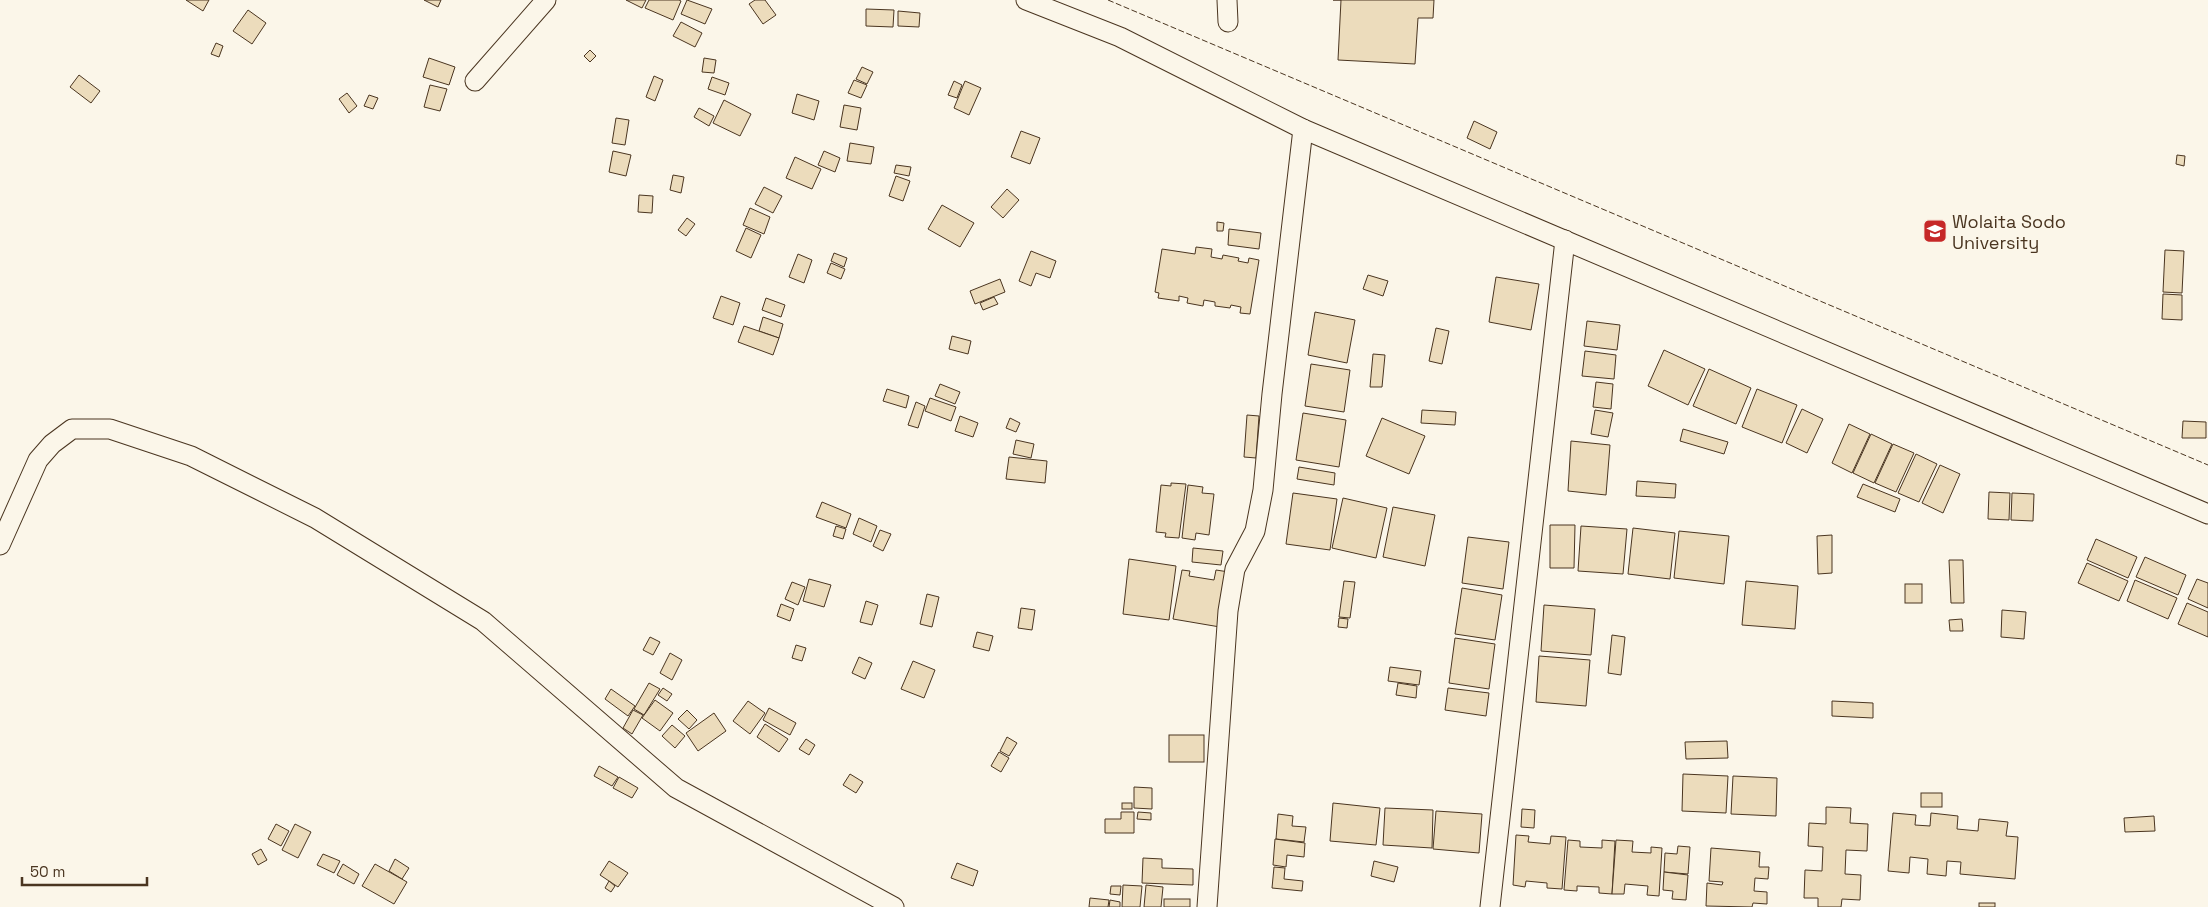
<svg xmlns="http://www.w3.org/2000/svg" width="2208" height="907" viewBox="0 0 2208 907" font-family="'Space Grotesk',sans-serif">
	<rect width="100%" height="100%" fill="#fbf6e9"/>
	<g fill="#ecdcbc" stroke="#4a3520">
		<polygon points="186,0 209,0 203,11"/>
		<polygon points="424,0 441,0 438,7"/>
		<polygon points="626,0 646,0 642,8"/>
		<polygon points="649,0 679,0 681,1 673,20 645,8"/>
		<polygon points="687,0 712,9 705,24 681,14"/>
		<polygon points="755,0 765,0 776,15 763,24 749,4"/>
		<polygon points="1333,0 1434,0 1433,18 1418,18 1415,64 1338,60 1341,0"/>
		<polygon points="866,9 894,10 893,27 866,26"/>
		<polygon points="248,10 266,23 252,44 233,31"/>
		<polygon points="898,11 920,13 919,27 898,26"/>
		<polygon points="681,22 702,33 695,47 673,36"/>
		<polygon points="216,43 223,46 219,57 211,54"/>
		<polygon points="590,50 596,56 590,62 584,56"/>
		<polygon points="429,58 455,67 449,85 423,77"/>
		<polygon points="704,58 716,60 714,73 702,72"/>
		<polygon points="862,67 873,72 867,84 856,79"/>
		<polygon points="79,75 100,91 91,103 70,87"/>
		<polygon points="654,76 663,80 655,101 646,97"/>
		<polygon points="712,77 729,83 725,95 708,89"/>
		<polygon points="854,80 867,85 861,98 848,93"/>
		<polygon points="954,81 962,85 957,98 948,95"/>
		<polygon points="965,81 981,88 969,115 954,108"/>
		<polygon points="430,85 447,89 440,111 424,107"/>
		<polygon points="347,93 357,106 349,113 339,99"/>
		<polygon points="797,94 819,101 814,120 792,113"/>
		<polygon points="369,95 378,98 373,109 364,106"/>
		<polygon points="724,100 751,114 740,136 713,123"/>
		<polygon points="844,105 861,108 857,130 840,127"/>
		<polygon points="699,108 714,116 709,126 694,117"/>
		<polygon points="616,118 629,120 625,145 612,143"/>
		<polygon points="1474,121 1497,132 1490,149 1467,138"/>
		<polygon points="1021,131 1040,138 1030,164 1011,157"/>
		<polygon points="850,143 874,147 871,164 847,161"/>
		<polygon points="613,151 631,155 626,176 609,172"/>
		<polygon points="824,151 840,158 835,172 818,165"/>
		<polygon points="2177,155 2185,156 2184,166 2176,164"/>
		<polygon points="795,157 821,169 812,189 786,178"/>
		<polygon points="896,165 911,167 909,176 894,173"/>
		<polygon points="673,175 684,177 681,193 670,190"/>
		<polygon points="896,176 910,181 903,201 889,196"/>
		<polygon points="764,187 782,196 773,213 755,204"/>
		<polygon points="1007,189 1019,200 1003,218 991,207"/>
		<polygon points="639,195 653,196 652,213 638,212"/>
		<polygon points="942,205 974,223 960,247 928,229"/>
		<polygon points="750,208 770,217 764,234 743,225"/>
		<polygon points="687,218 695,224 686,236 678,230"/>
		<polygon points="1217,222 1224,223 1223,231 1217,231"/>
		<polygon points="746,228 761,235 751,258 736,251"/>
		<polygon points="1229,229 1261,233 1259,249 1228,245"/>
		<polygon points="1196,247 1212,249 1211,257 1222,259 1223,255 1239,258 1238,261 1248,263 1249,258 1259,260 1250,314 1240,313 1241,307 1231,305 1230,308 1215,306 1215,302 1204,300 1203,306 1187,303 1188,298 1179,296 1179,301 1158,298 1159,293 1155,292 1162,249 1195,254"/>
		<polygon points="2165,250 2184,251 2182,293 2163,292"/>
		<polygon points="1031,251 1056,261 1050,278 1036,273 1031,286 1019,281"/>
		<polygon points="834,253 847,258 844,267 831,261"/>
		<polygon points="798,254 812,260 804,283 789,277"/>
		<polygon points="831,263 845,269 841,279 827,273"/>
		<polygon points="1368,275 1388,281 1383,296 1363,289"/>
		<polygon points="1496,277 1539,284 1531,330 1489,322"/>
		<polygon points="1000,279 1005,292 975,304 970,291"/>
		<polygon points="2163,294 2182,295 2182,320 2162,319"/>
		<polygon points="721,296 740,303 733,325 713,318"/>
		<polygon points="994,297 998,304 983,310 980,303"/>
		<polygon points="766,298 785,305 781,317 762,310"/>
		<polygon points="1315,312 1355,320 1347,363 1308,355"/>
		<polygon points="763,317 783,324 779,338 759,331"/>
		<polygon points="1587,321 1620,325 1617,350 1584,346"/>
		<polygon points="744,326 779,338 773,355 738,342"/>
		<polygon points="1436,328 1449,331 1442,364 1429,361"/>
		<polygon points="952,336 971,341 968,354 949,349"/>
		<polygon points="1664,350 1705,369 1688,405 1648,386"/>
		<polygon points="1585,351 1616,355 1614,379 1582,376"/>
		<polygon points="1373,354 1385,355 1382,387 1370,387"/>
		<polygon points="1311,364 1350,370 1344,412 1305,406"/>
		<polygon points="1709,369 1751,388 1736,424 1693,406"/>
		<polygon points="1596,382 1613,384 1611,409 1593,407"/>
		<polygon points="940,384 960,392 955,404 935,396"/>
		<polygon points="887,389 909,396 906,408 883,401"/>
		<polygon points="1757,389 1797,405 1782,443 1742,427"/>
		<polygon points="930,398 956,407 951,421 925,411"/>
		<polygon points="916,402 925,406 918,428 908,425"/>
		<polygon points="1802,409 1823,419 1807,453 1786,443"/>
		<polygon points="1422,410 1456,412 1455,425 1421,423"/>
		<polygon points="1595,410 1613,413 1608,437 1591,434"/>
		<polygon points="1303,413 1346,420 1339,467 1296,460"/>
		<polygon points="1247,415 1259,416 1256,458 1244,457"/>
		<polygon points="960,416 978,423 973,437 955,431"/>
		<polygon points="1010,418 1020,423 1016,432 1006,428"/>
		<polygon points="1382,418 1425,436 1409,474 1366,456"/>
		<polygon points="2183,421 2206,422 2206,438 2182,438"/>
		<polygon points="1849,424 1870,434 1852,473 1832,463"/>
		<polygon points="1683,429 1728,442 1724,454 1680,441"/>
		<polygon points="1871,434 1892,444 1874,483 1853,473"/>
		<polygon points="1016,440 1034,444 1031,458 1013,454"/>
		<polygon points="1571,441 1610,445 1606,495 1568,491"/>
		<polygon points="1893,444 1914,453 1896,492 1875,483"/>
		<polygon points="1916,454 1937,464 1919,502 1898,493"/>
		<polygon points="1009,457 1047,461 1045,483 1006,479"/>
		<polygon points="1940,465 1960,474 1943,513 1922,503"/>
		<polygon points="1299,467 1335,473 1334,485 1297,479"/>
		<polygon points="1637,481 1676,484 1675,498 1636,496"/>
		<polygon points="1171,483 1186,484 1179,538 1165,537 1166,533 1156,532 1161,485 1171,486"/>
		<polygon points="1863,484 1900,499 1895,512 1857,497"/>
		<polygon points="1188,485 1203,487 1202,493 1214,494 1209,535 1196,533 1195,540 1182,538"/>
		<polygon points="1989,492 2010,493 2009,520 1988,519"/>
		<polygon points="1293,493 1337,499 1330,550 1286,544"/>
		<polygon points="2012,493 2034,494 2033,521 2011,520"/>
		<polygon points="1343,498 1387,508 1376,558 1332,548"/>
		<polygon points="822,502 851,514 846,528 816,517"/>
		<polygon points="1393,507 1435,515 1425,566 1383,557"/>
		<polygon points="859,518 877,526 871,542 853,534"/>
		<polygon points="1550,525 1575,525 1574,568 1550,568"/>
		<polygon points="836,526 846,529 843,539 833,536"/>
		<polygon points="1581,526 1627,529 1623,574 1578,571"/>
		<polygon points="1633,528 1675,533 1670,579 1628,574"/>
		<polygon points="880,530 891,534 883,551 873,546"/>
		<polygon points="1679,531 1729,536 1724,584 1674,578"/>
		<polygon points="1832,535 1832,573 1818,574 1817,536"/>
		<polygon points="1468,537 1509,542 1503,589 1462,583"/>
		<polygon points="2096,539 2137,557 2128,578 2087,560"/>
		<polygon points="1193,548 1223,551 1221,565 1192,562"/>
		<polygon points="2145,557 2186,575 2178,595 2136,577"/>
		<polygon points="1129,559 1176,566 1169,620 1123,614"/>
		<polygon points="1949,560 1963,560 1964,603 1951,603"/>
		<polygon points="2087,563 2128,581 2119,601 2078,583"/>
		<polygon points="1182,570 1190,571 1189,576 1214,580 1216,570 1229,572 1220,627 1173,619"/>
		<polygon points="809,579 831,585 824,607 803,601"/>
		<polygon points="2197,579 2208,583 2208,608 2188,599"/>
		<polygon points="2135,580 2177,598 2168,619 2127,601"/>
		<polygon points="1344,581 1355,582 1350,618 1339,617"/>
		<polygon points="1746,581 1798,586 1795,629 1742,625"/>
		<polygon points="792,582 805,587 798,605 785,599"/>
		<rect x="1905" y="584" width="17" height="19"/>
		<polygon points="1462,588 1502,595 1495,640 1455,634"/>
		<polygon points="927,594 939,597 932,627 920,624"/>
		<polygon points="866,601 878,605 872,625 860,622"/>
		<polygon points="2187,603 2208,612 2208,637 2178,624"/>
		<polygon points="781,604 794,609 790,621 777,616"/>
		<polygon points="1544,605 1595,609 1591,655 1541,651"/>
		<polygon points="1021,608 1035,610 1032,630 1018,628"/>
		<polygon points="2002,610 2026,612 2024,639 2001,637"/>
		<polygon points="1339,618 1348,619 1347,628 1338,627"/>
		<polygon points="1962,619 1963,631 1950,631 1949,620"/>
		<polygon points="977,632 993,636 989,651 973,647"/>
		<polygon points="1612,635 1625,637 1621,675 1608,673"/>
		<polygon points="650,637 660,642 653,655 643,650"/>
		<polygon points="1455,638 1495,644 1489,689 1449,683"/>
		<polygon points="796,645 806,648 802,661 792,658"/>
		<polygon points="670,653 682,660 672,680 660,673"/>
		<polygon points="1539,656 1590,660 1586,706 1536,702"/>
		<polygon points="859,657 872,663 865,679 852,673"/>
		<polygon points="913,661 935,670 924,698 901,689"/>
		<polygon points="1390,667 1421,671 1419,685 1388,681"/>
		<polygon points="649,683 660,689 644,715 634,709"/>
		<polygon points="1398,683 1417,686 1416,698 1396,695"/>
		<polygon points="663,688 672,694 667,701 658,695"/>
		<polygon points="1448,688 1489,693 1486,716 1445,710"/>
		<polygon points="611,689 635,706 628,716 605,699"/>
		<polygon points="655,700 673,713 660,731 642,718"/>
		<polygon points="748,701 765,713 750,734 733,721"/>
		<polygon points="1832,701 1873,703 1873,718 1832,716"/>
		<polygon points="769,708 796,723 790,735 763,720"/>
		<polygon points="633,710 643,715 632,734 623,728"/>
		<polygon points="687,710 697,720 689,729 678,719"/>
		<polygon points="714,713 726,731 698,751 686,733"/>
		<polygon points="765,724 788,739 779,752 757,737"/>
		<polygon points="672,725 685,736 675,748 662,736"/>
		<rect x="1169" y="735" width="35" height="27"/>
		<polygon points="1007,737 1017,743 1009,756 1000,751"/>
		<polygon points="806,739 815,745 809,755 799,749"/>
		<polygon points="1727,741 1728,758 1686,759 1685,742"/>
		<polygon points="999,752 1009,758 1001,772 991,766"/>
		<polygon points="599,766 618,777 612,786 594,776"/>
		<polygon points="850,774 863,782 856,793 843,785"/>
		<polygon points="1683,774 1728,776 1726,813 1682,811"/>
		<polygon points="1733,776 1777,778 1776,816 1731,814"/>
		<polygon points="619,777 638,788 632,798 613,788"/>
		<polygon points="1134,787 1152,788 1152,809 1134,808"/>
		<rect x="1921" y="793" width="21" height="14"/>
		<rect x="1122" y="803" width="10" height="6"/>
		<polygon points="1333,803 1380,808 1376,845 1330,841"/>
		<polygon points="1826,807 1851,808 1850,823 1868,824 1867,851 1846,850 1845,874 1861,875 1860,900 1842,899 1841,907 1818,907 1818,898 1804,898 1805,870 1822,871 1823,847 1808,846 1809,823 1826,824"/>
		<polygon points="1385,808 1433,810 1432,848 1383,845"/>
		<polygon points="1522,809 1535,810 1534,828 1521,827"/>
		<polygon points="1436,811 1482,814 1479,853 1433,849"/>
		<polygon points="1121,812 1134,812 1134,833 1105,833 1105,819 1121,819"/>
		<polygon points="1138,812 1151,813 1151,820 1137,819"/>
		<polygon points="1893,813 1916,815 1915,825 1930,826 1931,813 1958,816 1957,829 1978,831 1979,819 2008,822 2006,836 2018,837 2015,879 1960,874 1961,862 1947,861 1946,876 1927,874 1928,859 1910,857 1909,873 1888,871"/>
		<polygon points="1278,814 1293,816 1292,826 1306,827 1304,842 1276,839"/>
		<polygon points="2154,816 2155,831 2125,832 2124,818"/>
		<polygon points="276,824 289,831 281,846 268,839"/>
		<polygon points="295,824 311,832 298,858 282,850"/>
		<polygon points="1516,835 1529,836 1528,842 1550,844 1551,836 1566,837 1562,889 1547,888 1547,883 1526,881 1525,887 1513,885"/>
		<polygon points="1275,839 1305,843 1304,857 1287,855 1286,867 1273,865"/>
		<polygon points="1568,840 1580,841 1580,847 1602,848 1602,840 1615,841 1612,894 1599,893 1599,887 1577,886 1577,891 1564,890"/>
		<polygon points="1616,840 1633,841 1632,852 1651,853 1651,847 1662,848 1659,896 1647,895 1648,886 1625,884 1624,894 1612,894"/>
		<polygon points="1678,846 1690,847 1688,874 1664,872 1665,853 1677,854"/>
		<polygon points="1711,848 1760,852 1759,867 1769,867 1768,879 1755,878 1754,891 1767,892 1767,904 1753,903 1752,907 1706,906 1707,883 1722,885 1723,882 1709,881"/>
		<polygon points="261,849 267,860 258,865 252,854"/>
		<polygon points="323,854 340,861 334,873 317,865"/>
		<polygon points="1143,858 1162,859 1162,868 1193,869 1193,885 1142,883"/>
		<polygon points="395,859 409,868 402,879 389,871"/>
		<polygon points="609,861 628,873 618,887 600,875"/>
		<polygon points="1374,861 1398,867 1394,882 1371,876"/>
		<polygon points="957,863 978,871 973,886 951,878"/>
		<polygon points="343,864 359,874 354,884 337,875"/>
		<polygon points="375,864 407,882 394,904 362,886"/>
		<polygon points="1274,867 1285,868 1284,879 1303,881 1302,891 1272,888"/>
		<polygon points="1664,872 1688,875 1686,900 1672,899 1673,891 1663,890"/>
		<polygon points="609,881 615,886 611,892 605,888"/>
		<polygon points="1123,885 1142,886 1140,907 1122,907"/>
		<polygon points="1146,885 1163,887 1161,907 1144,907"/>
		<polygon points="1111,886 1121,886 1120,895 1110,894"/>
		<polygon points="1090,898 1109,900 1108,907 1089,907"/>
		<rect x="1164" y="899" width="26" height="8"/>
		<polygon points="1110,900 1120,902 1120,907 1109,907"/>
		<rect x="1979" y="903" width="16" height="4"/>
	</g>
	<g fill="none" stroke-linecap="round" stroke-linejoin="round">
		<g stroke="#4a3520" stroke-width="21">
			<g id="minor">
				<polyline points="1026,0 1120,37 1303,129 2208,514"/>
				<polyline points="1227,0 1228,22"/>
				<polyline points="475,81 546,0"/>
				<polyline points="0,545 38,460 52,444 72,429 110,429 191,456 315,518 483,621 676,788 894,907"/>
				<polyline points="1207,907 1228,611 1235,569 1255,531 1263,490 1272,394 1303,129"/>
				<polyline points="1490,907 1565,240"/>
			</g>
		</g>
		<use href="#minor" stroke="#fbf6e9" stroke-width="19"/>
		<polyline stroke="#4a3520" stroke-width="1" stroke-dasharray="6 2.5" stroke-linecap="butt" points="1108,0 2208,465"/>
	</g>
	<defs>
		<g id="university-square" transform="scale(1.25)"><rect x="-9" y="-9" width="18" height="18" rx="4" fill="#c62828" stroke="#fbf6e9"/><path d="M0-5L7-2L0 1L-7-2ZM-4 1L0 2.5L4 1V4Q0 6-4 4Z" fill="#fff"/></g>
	</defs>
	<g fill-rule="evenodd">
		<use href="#university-square" x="1935" y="231"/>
	</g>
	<g text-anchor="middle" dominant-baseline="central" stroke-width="4" stroke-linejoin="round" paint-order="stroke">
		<g font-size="18" fill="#4a3520" stroke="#fbf6e9" text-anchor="start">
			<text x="1952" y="221">Wolaita Sodo<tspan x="1952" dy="21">University</tspan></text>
		</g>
	</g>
	<path d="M22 877v8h125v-8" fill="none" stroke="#4a3520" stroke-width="2.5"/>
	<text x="30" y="877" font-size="15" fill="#4a3520" stroke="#fbf6e9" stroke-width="4" paint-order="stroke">50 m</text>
</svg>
